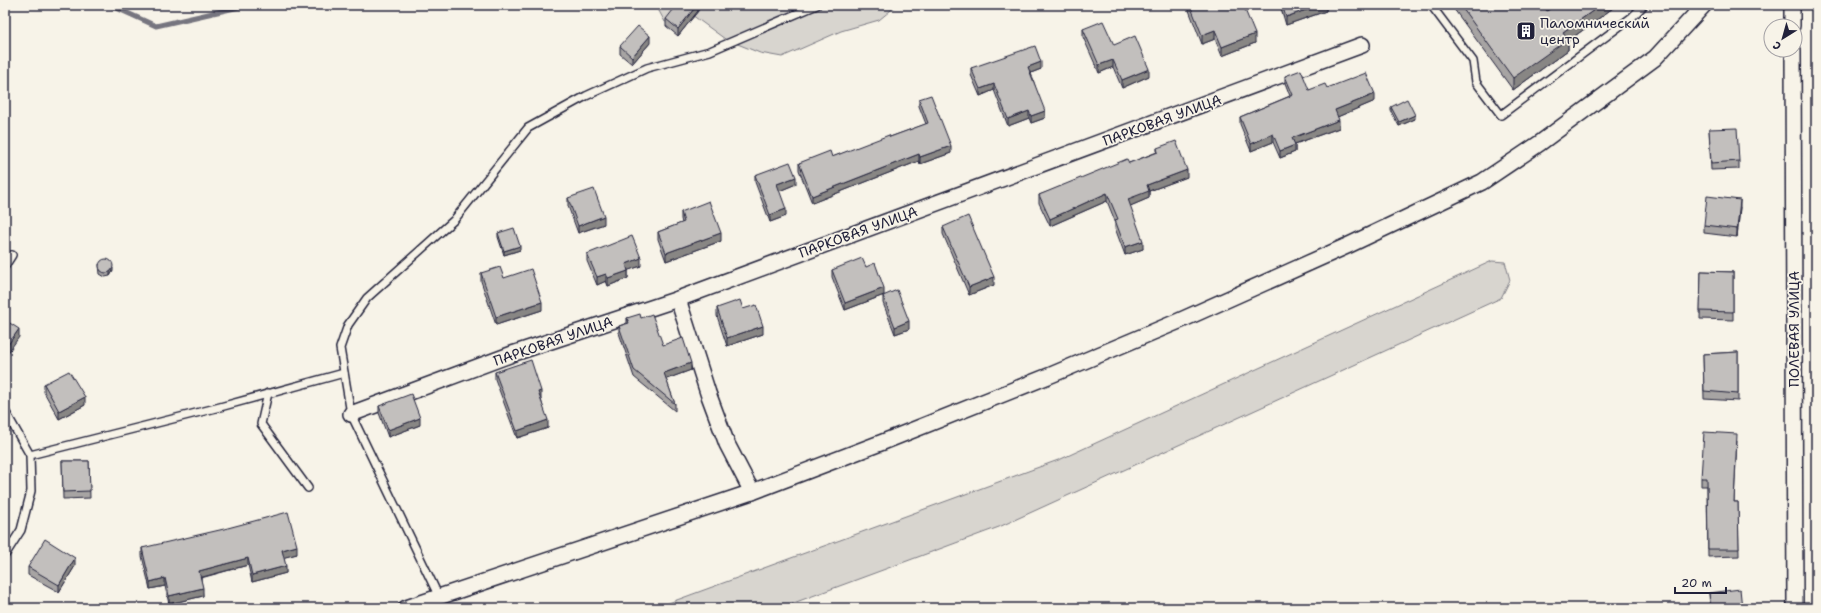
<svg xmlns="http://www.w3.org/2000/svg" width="1821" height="613" viewBox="0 0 1821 613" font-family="'Shantell Sans',sans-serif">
	<rect width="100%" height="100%" fill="#f7f3e8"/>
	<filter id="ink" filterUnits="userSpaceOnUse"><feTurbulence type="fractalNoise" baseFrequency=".025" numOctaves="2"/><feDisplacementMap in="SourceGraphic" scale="8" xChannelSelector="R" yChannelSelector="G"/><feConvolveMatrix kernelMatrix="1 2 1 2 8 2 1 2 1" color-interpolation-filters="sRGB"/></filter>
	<g filter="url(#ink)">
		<g fill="#d8d5cf" stroke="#7d7c85">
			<polygon points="659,5 901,5 896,6 879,20 841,31 782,57 760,53 725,39 692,15 665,22 659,11"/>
			<polygon points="1492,261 1505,262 1510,280 1501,298 999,527 780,608 655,608 1061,459"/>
		</g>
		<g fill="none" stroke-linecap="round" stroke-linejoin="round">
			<polyline stroke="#76747f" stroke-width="5" points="110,5 156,26 248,5"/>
			<g stroke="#22223b" stroke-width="10">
				<g id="lane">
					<polyline points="1431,5 1473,61 1476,82 1501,115 1632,17 1644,5"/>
					<polyline points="5,266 12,255"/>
					<polyline points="268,393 261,424 308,488"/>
					<polyline points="5,411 30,455 31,491 21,530 5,555"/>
					<polyline points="30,455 220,407 344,373"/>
					<polyline points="439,597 351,414 340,348 348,325 367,298 454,220 528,128 586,96 647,68 710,51 817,5"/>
				</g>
			</g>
			<g stroke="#22223b" stroke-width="18">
				<g id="street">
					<polyline points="1792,5 1792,26"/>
					<polyline points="1793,50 1795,608"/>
					<polyline points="678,299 708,393 727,444 752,492"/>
					<polyline points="351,414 515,353 678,299 1362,45"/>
					<polyline points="406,608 752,492 883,442 1051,375 1179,321 1349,245 1482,182 1540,143 1655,58 1704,5"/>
				</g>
			</g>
			<use href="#lane" stroke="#f7f3e8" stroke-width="7"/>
			<use href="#street" stroke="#f7f3e8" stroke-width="15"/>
		</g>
		<g fill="#a7a4a3" stroke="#22223b">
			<polygon points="604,5 616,5 610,11"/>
			<polygon points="698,5 698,11 678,36 666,26 666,19"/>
			<polygon points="1187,5 1243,5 1255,43 1222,56 1215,39 1202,44"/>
			<polygon points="1280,5 1326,5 1326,11 1286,25"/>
			<polygon points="1451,5 1543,5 1547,11 1555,5 1617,5 1568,41 1568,50 1513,90"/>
			<polygon points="1083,29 1114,45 1149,76 1122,88 1113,67 1099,73 1083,37"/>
			<polygon points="650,43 632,64 620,54 620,46"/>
			<polygon points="971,68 1041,69 1031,73 1045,118 1031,123 1029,118 1008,126 994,90 980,96 971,75"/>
			<polygon points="1285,76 1309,90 1327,88 1375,101 1337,117 1339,128 1295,144 1295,152 1280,158 1273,142 1251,151 1240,124 1240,117 1290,96 1285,83"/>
			<polygon points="919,99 951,153 920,164 919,161 812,203 799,170 799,163 832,157 890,137 926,124 919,106"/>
			<polygon points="1391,107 1415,119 1399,126 1391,111"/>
			<polygon points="1709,129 1739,161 1739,169 1711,170"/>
			<polygon points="1157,148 1187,177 1149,191 1149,198 1130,206 1143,249 1125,255 1115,228 1115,221 1107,201 1050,226 1039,203 1039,195 1129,163 1157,152"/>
			<polygon points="755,175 796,184 779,191 786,216 770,222 755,182"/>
			<polygon points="568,198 604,224 578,233 568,206"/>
			<polygon points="1740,207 1737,237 1704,233 1704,225"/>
			<polygon points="681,212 721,241 666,261 658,239 658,232 682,223 681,219"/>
			<polygon points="943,227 994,285 969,295 943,234"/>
			<polygon points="498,233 520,250 504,255 498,237"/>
			<polygon points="587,254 641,266 628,270 628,278 608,286 606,281 597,285 587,261"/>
			<polygon points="99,264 113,271 110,276 105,277 100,274"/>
			<polygon points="866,267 884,295 845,310 832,277 832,270"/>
			<polygon points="1701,271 1733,272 1733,320 1700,319"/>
			<polygon points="481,273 504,278 542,310 496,325 481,281"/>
			<polygon points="883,296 909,329 895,334 883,303"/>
			<polygon points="717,308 743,309 763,334 727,346 717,316"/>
			<polygon points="627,318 641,318 663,345 691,370 666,379 675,404 675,411 634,377 619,333 619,326 627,323"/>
			<polygon points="1738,352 1738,401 1704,399 1703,354"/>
			<polygon points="495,372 541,399 548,428 517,438 495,379"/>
			<polygon points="44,384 85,405 59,419 44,392"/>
			<polygon points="379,406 420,425 388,437 379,413"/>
			<polygon points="1737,441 1734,502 1738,502 1739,556 1708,557 1707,486 1701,486 1701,478"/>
			<polygon points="62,461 89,461 90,498 63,499"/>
			<polygon points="142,548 297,554 284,557 286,573 252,582 248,565 201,578 203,596 169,604 165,586 150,589 142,556"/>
			<polygon points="75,566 59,592 28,575 28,567"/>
			<polygon points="1709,593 1742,608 1710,608"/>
		</g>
		<g fill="#888684" stroke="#22223b">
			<polygon points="610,5 616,5 610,11"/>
			<polygon points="697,5 698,5 698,11 678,36 678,29"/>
			<polygon points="1320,5 1326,5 1326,11 1286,25 1286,17"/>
			<polygon points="1601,5 1617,5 1568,41 1568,50 1513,90 1513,78 1563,32"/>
			<polygon points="1215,30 1215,39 1202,44 1202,35"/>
			<polygon points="1255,34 1255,43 1222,56 1222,47"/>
			<polygon points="650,36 650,43 632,64 632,57"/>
			<polygon points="1113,60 1113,67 1099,73 1099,65"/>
			<polygon points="1041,62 1041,69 1028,74 1028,67"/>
			<polygon points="1149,69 1149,76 1122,88 1122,80"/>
			<polygon points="994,84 994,90 980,96 980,89"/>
			<polygon points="1375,94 1375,101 1335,118 1335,110"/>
			<polygon points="1029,111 1029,118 1008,126 1008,119"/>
			<polygon points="1045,111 1045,118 1031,123 1031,116"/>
			<polygon points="1415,115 1415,119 1399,126 1399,122"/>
			<polygon points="1339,120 1339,128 1292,145 1292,138"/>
			<polygon points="1273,134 1273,142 1251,151 1251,144"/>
			<polygon points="1295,145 1295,152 1280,158 1280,151"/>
			<polygon points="951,146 951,153 920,164 920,157"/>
			<polygon points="919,154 919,161 812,203 812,196"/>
			<polygon points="1187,170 1187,177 1149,191 1149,198 1128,207 1128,199 1147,185"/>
			<polygon points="796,177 796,184 777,192 777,184"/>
			<polygon points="1107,193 1107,201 1050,226 1050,219"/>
			<polygon points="1740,200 1740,207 1737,237 1737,229"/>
			<polygon points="786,209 786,216 770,222 770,215"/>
			<polygon points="604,216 604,224 578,233 578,226"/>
			<polygon points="721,233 721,241 666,261 666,253"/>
			<polygon points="1143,241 1143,249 1125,255 1125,247"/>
			<polygon points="520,246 520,250 504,255 504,251"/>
			<polygon points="641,258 641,266 626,271 626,264"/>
			<polygon points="113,268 113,271 110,276 110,272"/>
			<polygon points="628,271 628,278 608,286 608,278"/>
			<polygon points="606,274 606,281 597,285 597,277"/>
			<polygon points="994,277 994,285 969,295 969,287"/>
			<polygon points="884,288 884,295 845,310 845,303"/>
			<polygon points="542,302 542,310 496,325 496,317"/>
			<polygon points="909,321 909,329 895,334 895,327"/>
			<polygon points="763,326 763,334 727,346 727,338"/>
			<polygon points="19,329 19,337 5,357 5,349"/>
			<polygon points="691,363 691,370 664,380 664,373"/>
			<polygon points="541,391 541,399 538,400 538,392"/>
			<polygon points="85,397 85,405 59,419 59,411"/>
			<polygon points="420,418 420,425 388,437 388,430"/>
			<polygon points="548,420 548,428 517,438 517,431"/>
			<polygon points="297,546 297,554 282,558 282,550"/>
			<polygon points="75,558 75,566 59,592 59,585"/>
			<polygon points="248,558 248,565 199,578 199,571"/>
			<polygon points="286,566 286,573 252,582 252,575"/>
			<polygon points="165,578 165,586 150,589 150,582"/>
			<polygon points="203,588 203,596 169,604 169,596"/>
		</g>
		<g fill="#c2bfbd" stroke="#22223b">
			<polygon points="677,5 697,5 678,29 666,19"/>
			<polygon points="1190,5 1243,5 1255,34 1222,47 1215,30 1202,35"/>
			<polygon points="1282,5 1320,5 1286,17"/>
			<polygon points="1460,5 1543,5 1547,11 1555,5 1601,5 1563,32 1568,39 1513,78"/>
			<polygon points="1103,21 1114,45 1135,36 1149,69 1122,80 1113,60 1099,65 1083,29"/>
			<polygon points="638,26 650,36 632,57 620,46"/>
			<polygon points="1035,46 1041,62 1028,67 1045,111 1031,116 1029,111 1008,119 994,84 980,89 971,68"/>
			<polygon points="1301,70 1309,90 1325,84 1327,88 1366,73 1375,94 1335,110 1339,120 1292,138 1295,145 1280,151 1273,134 1251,144 1240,117 1293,95 1285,76"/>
			<polygon points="931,95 951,146 920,157 919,154 812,196 799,163 830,151 832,157 889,135 890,137 928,123 919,99"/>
			<polygon points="1407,99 1415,115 1399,122 1391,107"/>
			<polygon points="1737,128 1739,161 1711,163 1709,129"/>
			<polygon points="1176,141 1187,170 1147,185 1149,191 1128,199 1143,241 1125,247 1115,220 1118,219 1107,193 1050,219 1039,195 1127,159 1129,163 1158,152 1157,148"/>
			<polygon points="790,162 796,177 777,184 786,209 770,215 755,175"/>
			<polygon points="594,189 604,216 578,226 568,198"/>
			<polygon points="1707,196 1740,200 1737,229 1704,225"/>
			<polygon points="709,201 721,233 666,253 658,232 684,222 681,212"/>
			<polygon points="968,216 994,277 969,287 943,227"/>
			<polygon points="514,228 520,246 504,251 498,233"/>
			<polygon points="632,236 641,258 626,264 628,271 608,278 606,274 597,277 587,254"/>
			<polygon points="862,258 866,267 875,263 884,288 845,303 832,270"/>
			<circle cx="106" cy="266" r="7"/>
			<polygon points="500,267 504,278 531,269 542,302 496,317 481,273"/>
			<polygon points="1701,271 1733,272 1733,312 1700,311"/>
			<polygon points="897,290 909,321 895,327 883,296"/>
			<polygon points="740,300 743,309 756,305 763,326 727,338 717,308"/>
			<polygon points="640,314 641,318 652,314 663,345 683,338 691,363 664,373 675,404 634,370 619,326 629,323 627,318"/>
			<polygon points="5,320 19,329 5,349"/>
			<polygon points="1738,352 1738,394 1704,391 1703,354"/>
			<polygon points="531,360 541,391 538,392 548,420 517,431 495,372"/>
			<polygon points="69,371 85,397 59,411 44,384"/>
			<polygon points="411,394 420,418 388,430 379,406"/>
			<polygon points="1704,432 1737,434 1734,502 1738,502 1739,549 1708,549 1707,478 1701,478"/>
			<polygon points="62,461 89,461 90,491 63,492"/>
			<polygon points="288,512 297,546 282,550 286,566 252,575 248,558 199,571 203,588 169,596 165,578 150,582 142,548 224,529"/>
			<polygon points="45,539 75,558 59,585 28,567"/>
			<polygon points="1740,589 1742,608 1711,608 1709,593"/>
		</g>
	</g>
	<defs>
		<g id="building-square" transform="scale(1)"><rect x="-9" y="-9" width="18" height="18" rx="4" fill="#22223b" stroke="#f7f3e8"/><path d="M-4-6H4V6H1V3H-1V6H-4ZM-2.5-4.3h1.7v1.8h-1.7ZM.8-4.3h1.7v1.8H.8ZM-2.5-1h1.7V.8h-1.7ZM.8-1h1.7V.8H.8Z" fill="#fff"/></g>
	</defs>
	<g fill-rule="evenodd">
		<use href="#building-square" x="1526" y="31"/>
	</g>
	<g text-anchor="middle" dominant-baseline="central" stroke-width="3.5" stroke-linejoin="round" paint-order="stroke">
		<g font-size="14" fill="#22223b" stroke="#f7f3e8" text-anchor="start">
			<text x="1540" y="23">Паломнический<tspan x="1540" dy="16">центр</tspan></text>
		</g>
		<g font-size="14" fill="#22223b" stroke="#f7f3e8">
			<text transform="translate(1162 120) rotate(-20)">ПАРКОВАЯ УЛИЦА</text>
			<text transform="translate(858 232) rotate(-20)">ПАРКОВАЯ УЛИЦА</text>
			<text transform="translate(1794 329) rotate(-90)">ПОЛЕВАЯ УЛИЦА</text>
			<text transform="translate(553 341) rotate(-19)">ПАРКОВАЯ УЛИЦА</text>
		</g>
	</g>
	<rect width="1821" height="613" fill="none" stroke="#f7f3e8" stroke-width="20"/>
	<rect x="10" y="10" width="1801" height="593" fill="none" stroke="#22223b" stroke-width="1.5" filter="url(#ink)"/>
	<g transform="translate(1783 38) rotate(217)"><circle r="19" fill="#f7f3e8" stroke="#a29fa3"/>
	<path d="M0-3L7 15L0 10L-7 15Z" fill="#22223b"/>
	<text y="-6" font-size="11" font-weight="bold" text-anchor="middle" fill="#22223b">С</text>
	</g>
	<path d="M1675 587v6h51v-6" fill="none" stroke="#22223b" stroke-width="2"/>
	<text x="1681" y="587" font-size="12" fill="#22223b" stroke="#f7f3e8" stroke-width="3" paint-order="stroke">20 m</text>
</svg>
